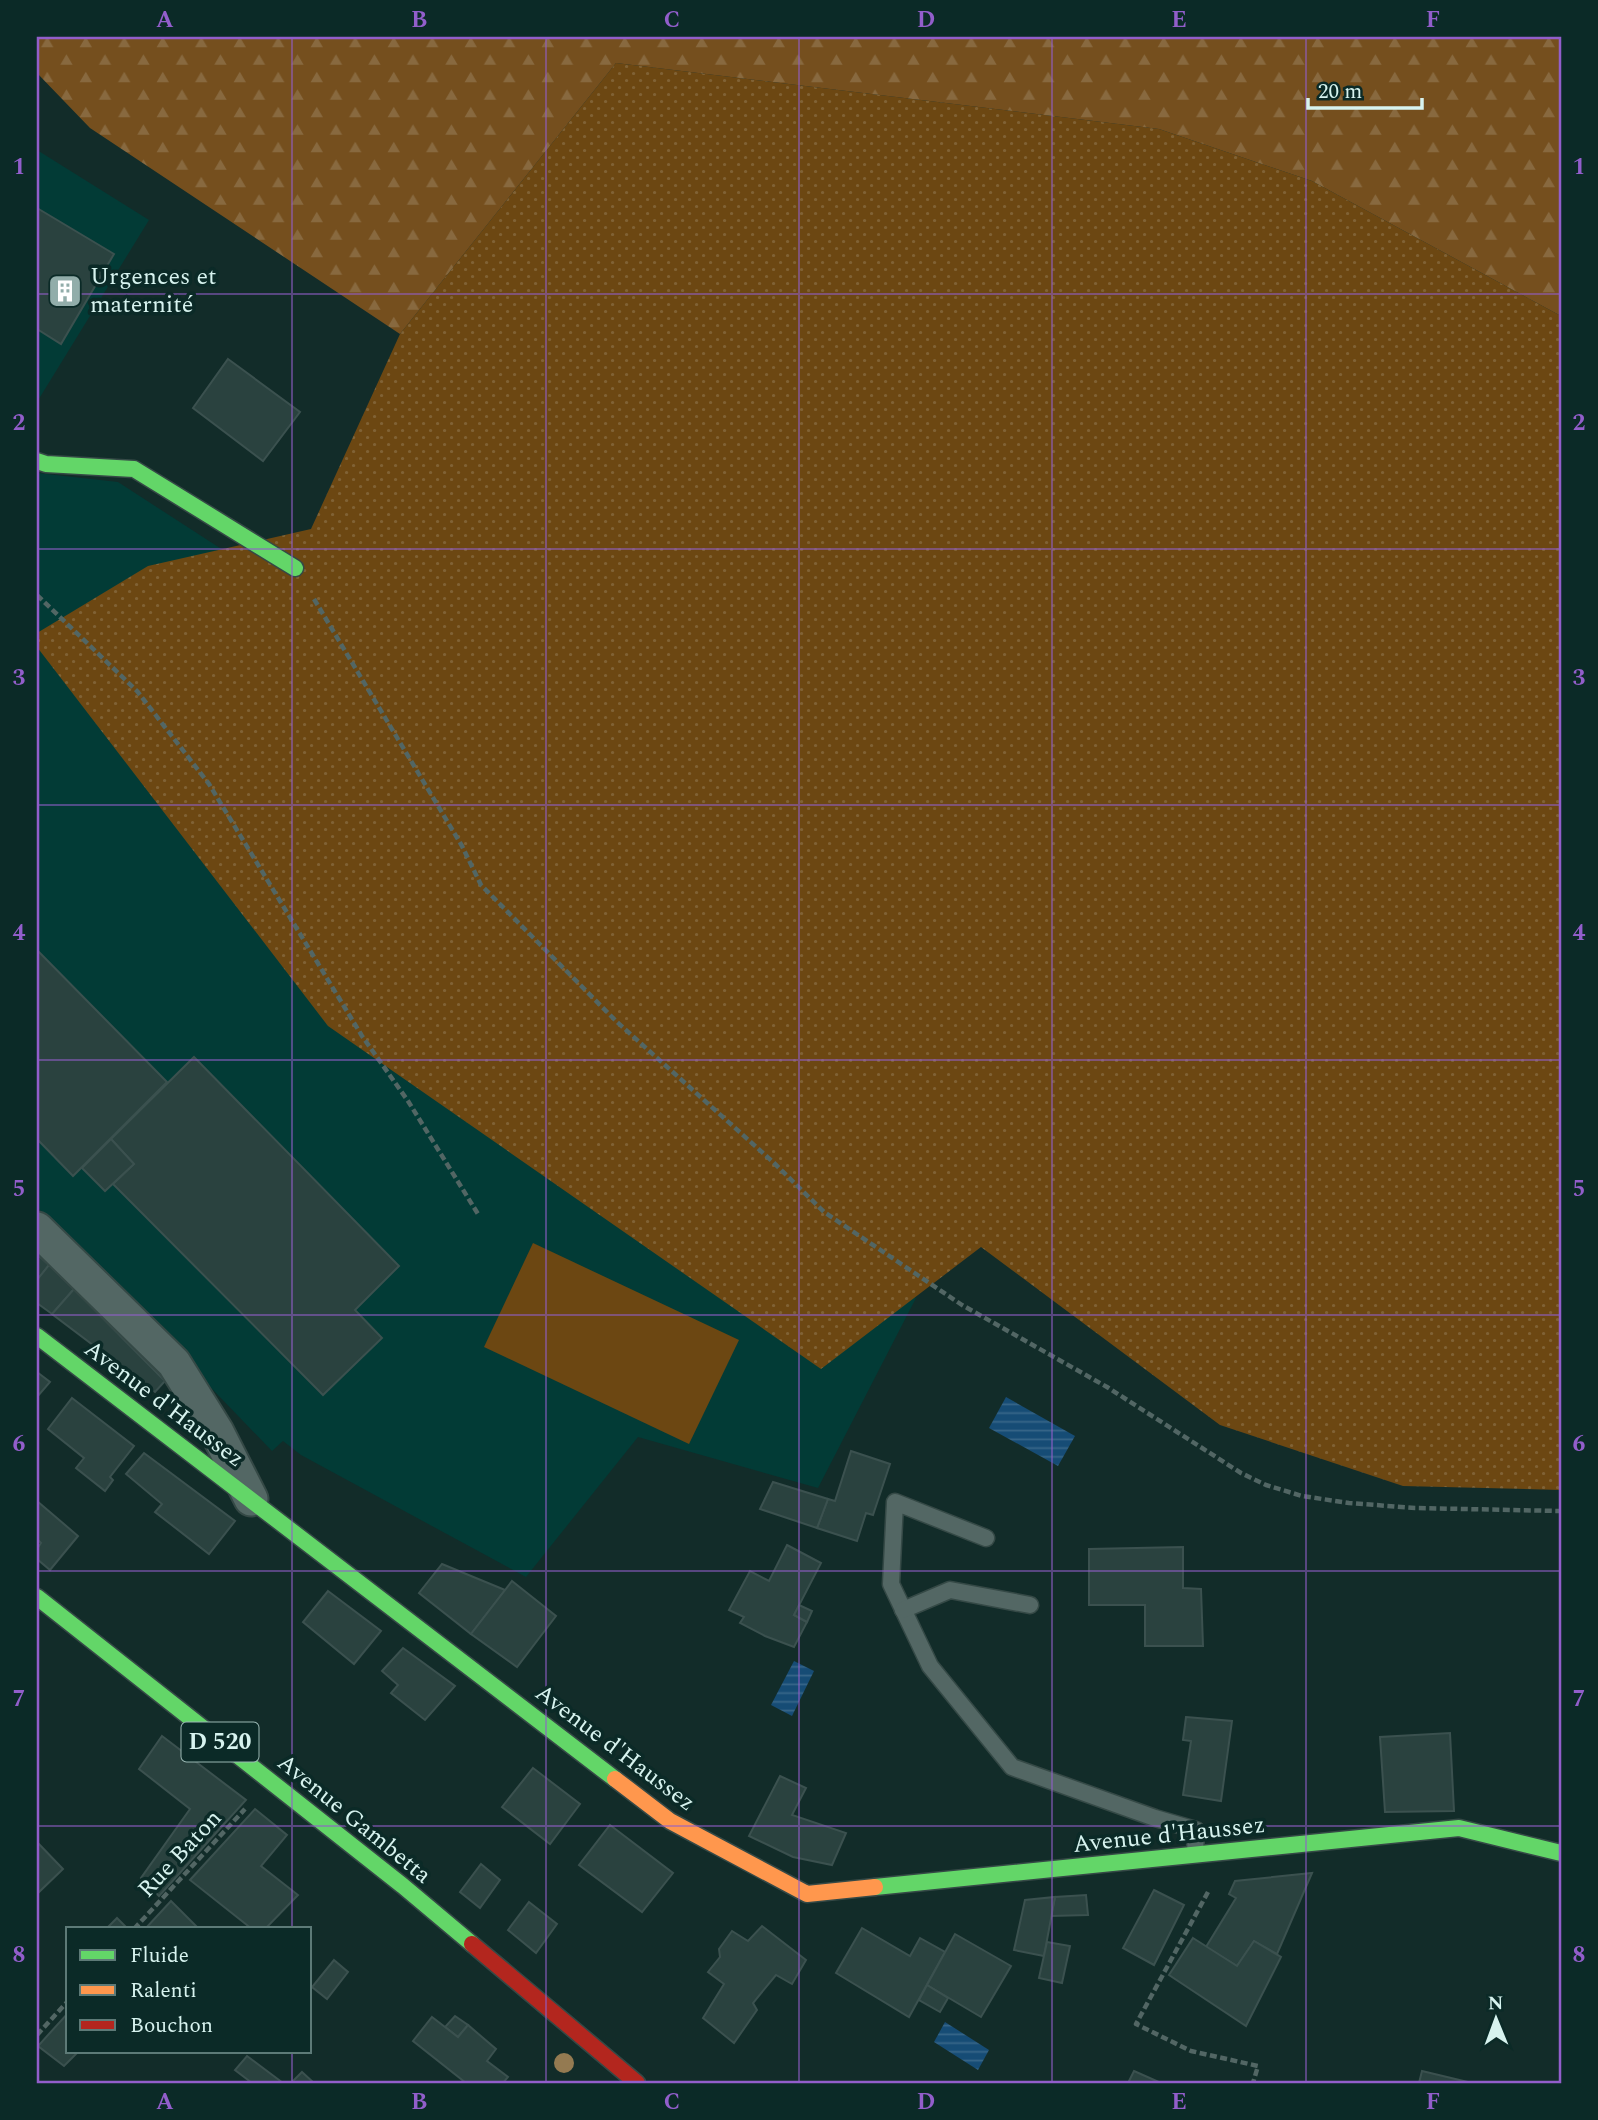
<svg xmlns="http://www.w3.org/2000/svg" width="1598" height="2120" viewBox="0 0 1598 2120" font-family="Spectral,serif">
	<defs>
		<pattern id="grass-dots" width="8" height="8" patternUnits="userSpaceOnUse" patternTransform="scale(1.75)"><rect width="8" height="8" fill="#6c4712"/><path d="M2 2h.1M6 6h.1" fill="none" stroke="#806235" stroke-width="1.8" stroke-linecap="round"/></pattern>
		<pattern id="forest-firs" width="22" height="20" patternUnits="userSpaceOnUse" patternTransform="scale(1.75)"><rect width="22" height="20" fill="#754f1e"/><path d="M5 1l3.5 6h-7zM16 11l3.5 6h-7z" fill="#88693f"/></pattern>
		<pattern id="water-rules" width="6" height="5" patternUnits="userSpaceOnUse" patternTransform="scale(1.75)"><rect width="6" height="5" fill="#164c75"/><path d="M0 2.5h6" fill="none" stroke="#376689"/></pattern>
	</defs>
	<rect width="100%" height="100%" fill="#122c29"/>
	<g fill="#023b36">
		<polygon points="37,150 149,220 37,402"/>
		<polygon points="37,473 118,482 243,563 465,910 916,1298 818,1488 638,1437 526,1577 301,1455 283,1441 272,1451 37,1207"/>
	</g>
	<polygon fill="url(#grass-dots)" points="616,63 1159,129 1312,181 1561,316 1561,1490 1403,1486 1220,1425 981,1247 821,1369 328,1026 37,647 37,633 148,566 311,529 400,334"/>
	<polygon fill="url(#forest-firs)" points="37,37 1561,37 1561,316 1312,181 1159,129 616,63 400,334 90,128 37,73"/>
	<polygon fill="#6c4712" points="533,1243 739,1340 689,1444 484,1347"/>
	<g fill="url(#water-rules)">
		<polygon points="1006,1397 1075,1436 1058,1466 989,1428"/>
		<polygon points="794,1661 814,1671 792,1716 771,1705"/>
		<polygon points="945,2022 989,2050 978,2070 934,2042"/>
	</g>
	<g fill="#2a423f" stroke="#3b514f" stroke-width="2">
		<polygon points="37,208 114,254 61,344 37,329"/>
		<polygon points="228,359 300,412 263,461 193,408"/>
		<polygon points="37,950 167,1082 73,1176 37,1139"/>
		<polygon points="194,1057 399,1266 355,1310 382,1338 323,1395 113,1184 134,1164 111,1139"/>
		<polygon points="111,1139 134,1164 105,1191 82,1168"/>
		<polygon points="37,1254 49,1265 37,1280"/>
		<polygon points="49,1265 74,1289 52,1314 37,1303 37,1280"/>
		<polygon points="74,1289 165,1381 155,1392 52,1314"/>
		<polygon points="37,1372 50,1382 37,1397"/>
		<polygon points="72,1398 134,1446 110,1477 113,1480 105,1491 76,1468 84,1458 48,1429"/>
		<polygon points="851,1451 890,1464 873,1515 866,1513 857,1541 817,1528 828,1499 835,1501"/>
		<polygon points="144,1453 235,1521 209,1554 155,1512 162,1504 126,1474"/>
		<polygon points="773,1482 828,1499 817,1528 760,1509"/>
		<polygon points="37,1501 78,1536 50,1570 37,1559 37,1549 41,1543 37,1539"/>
		<polygon points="787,1545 821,1563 794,1615 807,1622 794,1647 765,1636 740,1623 744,1617 729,1610 750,1571 769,1581"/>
		<polygon points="1183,1547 1183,1588 1201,1589 1203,1646 1145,1646 1145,1605 1089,1605 1089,1549"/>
		<polygon points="442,1564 505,1590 471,1634 419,1593"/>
		<polygon points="512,1581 556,1616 517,1667 471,1634"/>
		<polygon points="328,1591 381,1631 354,1664 303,1622"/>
		<polygon points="799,1605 812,1611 807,1622 794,1615"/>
		<polygon points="403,1648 455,1686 425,1720 391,1693 398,1685 382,1671"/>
		<polygon points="1186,1717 1232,1721 1221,1801 1183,1795 1191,1741 1183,1740"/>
		<polygon points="1450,1733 1454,1811 1385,1812 1380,1737"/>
		<polygon points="162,1736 246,1800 159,1896 141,1878 190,1809 139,1769"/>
		<polygon points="533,1768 580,1804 550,1844 502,1807"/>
		<polygon points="780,1776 806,1788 792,1815 846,1833 832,1865 793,1857 749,1836"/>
		<polygon points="255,1809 287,1835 261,1866 298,1895 265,1929 252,1929 190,1880"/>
		<polygon points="610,1825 673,1873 642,1912 579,1865"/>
		<polygon points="37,1842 63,1869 38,1893 37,1892"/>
		<polygon points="481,1864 500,1880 480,1908 460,1892"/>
		<polygon points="1312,1873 1277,1954 1254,1941 1237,1966 1206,1947 1236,1898 1229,1894 1235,1881"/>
		<polygon points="1154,1890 1184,1905 1154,1965 1123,1948"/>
		<polygon points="1086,1895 1088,1915 1051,1916 1055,1897"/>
		<polygon points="1055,1897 1044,1956 1014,1950 1025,1900"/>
		<polygon points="171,1901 199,1929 145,1929"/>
		<polygon points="529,1902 557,1924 536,1953 508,1930"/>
		<polygon points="117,1918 128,1929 106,1929"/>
		<polygon points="762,1926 806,1960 792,1984 776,1975 753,2003 757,2010 734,2043 703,2018 724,1984 708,1972 720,1957 719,1949 732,1931 748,1941"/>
		<polygon points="862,1928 910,1956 920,1938 945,1952 909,2017 836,1973"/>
		<polygon points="955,1934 1011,1966 981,2017 927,1985"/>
		<polygon points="1193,1938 1237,1966 1254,1941 1281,1957 1246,2026 1169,1975"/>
		<polygon points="1047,1942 1070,1946 1062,1983 1039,1978"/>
		<polygon points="334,1960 348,1972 327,1999 312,1987"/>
		<polygon points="927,1985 948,1998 940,2012 919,2000"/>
		<polygon points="68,2013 68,2052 78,2052 64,2066 38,2046"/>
		<polygon points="455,2016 468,2025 458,2037 445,2027"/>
		<polygon points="432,2017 458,2037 468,2025 496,2049 487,2061 508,2077 503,2083 466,2083 413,2041"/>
		<polygon points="247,2056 283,2083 252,2083 235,2070"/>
		<polygon points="1134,2071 1161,2083 1128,2083"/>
		<polygon points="1422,2071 1472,2083 1419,2083"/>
		<polygon points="302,2072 314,2083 291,2083"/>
	</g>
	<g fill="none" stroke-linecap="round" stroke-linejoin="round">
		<g stroke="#354946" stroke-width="19">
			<g id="lane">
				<polyline points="986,1538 895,1502 891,1584 930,1666 1012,1767 1155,1818 1196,1830 1195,1854"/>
				<polyline points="903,1610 950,1590 1030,1605"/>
			</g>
		</g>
		<g stroke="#354946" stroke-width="37">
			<polyline id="street" points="37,1229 174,1363 217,1432 251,1499"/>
		</g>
		<g stroke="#354946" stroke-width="19">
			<g id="fast">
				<polyline points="37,461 46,464 134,469 295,568"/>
				<polyline points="37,1336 615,1779"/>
				<polyline points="37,1597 403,1886 472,1944"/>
				<polyline points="875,1887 1459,1828 1561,1853"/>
			</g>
		</g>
		<g stroke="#354946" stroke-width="19">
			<polyline id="slow" points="615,1779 670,1821 807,1894 875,1887"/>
		</g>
		<g stroke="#354946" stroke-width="19">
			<polyline id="jam" points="472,1944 637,2083"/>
		</g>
		<g stroke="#526664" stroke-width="4.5" stroke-dasharray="7 3.5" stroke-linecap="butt">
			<polyline points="37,595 137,691 209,784 362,1036 408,1101 478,1214"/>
			<polyline points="314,599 462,846 481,885 617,1022 773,1162 824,1212 962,1305 1107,1387 1241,1473 1266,1485 1302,1496 1349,1503 1415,1508 1561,1511"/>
			<polyline points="1208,1892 1136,2024 1191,2051 1258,2066 1253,2083"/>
			<polyline points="134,1929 245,1809"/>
			<polyline points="37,2035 68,2001"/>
		</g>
		<use href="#lane" stroke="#536764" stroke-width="16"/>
		<use href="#street" stroke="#536764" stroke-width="33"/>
		<use href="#fast" stroke="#63d668" stroke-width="16"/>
		<use href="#slow" stroke="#ff974d" stroke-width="16"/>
		<use href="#jam" stroke="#b3261e" stroke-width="16"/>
	</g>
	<circle fill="#947a51" cx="564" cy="2063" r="10"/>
	<path fill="none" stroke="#925ecb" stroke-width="2" stroke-opacity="0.55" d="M292,37V1929M546,37V2083M799,37V2083M1052,37V2083M1306,37V2083M37,294H1561M37,549H1561M37,805H1561M37,1060H1561M37,1315H1561M37,1571H1561M37,1826H1561M292,2052V2083"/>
	<defs>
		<g id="building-square" transform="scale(1.75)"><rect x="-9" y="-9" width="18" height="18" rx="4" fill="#92adaa" stroke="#0b2a27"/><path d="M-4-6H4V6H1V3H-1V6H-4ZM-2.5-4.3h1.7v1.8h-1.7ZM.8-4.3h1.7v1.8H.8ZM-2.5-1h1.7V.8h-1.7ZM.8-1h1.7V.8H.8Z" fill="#fff"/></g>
	</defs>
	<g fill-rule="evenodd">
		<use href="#building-square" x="65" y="291"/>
	</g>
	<g text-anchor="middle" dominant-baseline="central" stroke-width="7" stroke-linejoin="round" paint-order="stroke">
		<rect fill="#0b2a27" stroke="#9ab7b3" stroke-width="2" x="181.5" y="1722.5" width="77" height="39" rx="5"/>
		<g font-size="23" font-weight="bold" fill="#d7f3ef">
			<text x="220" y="1742">D 520</text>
		</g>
		<g font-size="24" fill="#d7f3ef" stroke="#0b2a27" text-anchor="start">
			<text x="90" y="277">Urgences et<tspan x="90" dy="28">maternité</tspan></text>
		</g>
		<g font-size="24" fill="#d7f3ef" stroke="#0b2a27">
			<text transform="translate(164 1404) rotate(37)">Avenue d'Haussez</text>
			<text transform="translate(615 1748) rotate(37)">Avenue d'Haussez</text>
			<text transform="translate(354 1819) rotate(39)">Avenue Gambetta</text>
			<text transform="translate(1169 1835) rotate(-6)">Avenue d'Haussez</text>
			<text transform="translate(180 1854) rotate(-47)">Rue Baton</text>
		</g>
	</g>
	<rect width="1598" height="2120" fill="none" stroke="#0b2a27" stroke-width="77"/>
	<rect x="66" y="1927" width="245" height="126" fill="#0b2a27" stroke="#5d7a77" stroke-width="2"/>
	<rect x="80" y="1950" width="35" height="10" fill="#63d668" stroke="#5d7a77" stroke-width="2"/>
	<text x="130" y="1962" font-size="21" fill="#d7f3ef">Fluide</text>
	<rect x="80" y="1985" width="35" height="10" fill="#ff974d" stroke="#5d7a77" stroke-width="2"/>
	<text x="130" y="1997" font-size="21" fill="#d7f3ef">Ralenti</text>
	<rect x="80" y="2020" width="35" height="10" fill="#b3261e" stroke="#5d7a77" stroke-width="2"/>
	<text x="130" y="2032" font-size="21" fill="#d7f3ef">Bouchon</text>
	<g transform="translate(1496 2019) rotate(359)" stroke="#0b2a27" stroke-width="5" paint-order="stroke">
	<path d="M0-5L12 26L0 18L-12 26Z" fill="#d7f3ef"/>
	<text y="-10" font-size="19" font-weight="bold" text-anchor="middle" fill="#d7f3ef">N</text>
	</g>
	<path d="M1308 98v10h114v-10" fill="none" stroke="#d7f3ef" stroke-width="3.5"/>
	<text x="1318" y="98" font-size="21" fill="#d7f3ef" stroke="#0b2a27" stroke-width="5" paint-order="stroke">20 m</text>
	<rect x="38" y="38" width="1522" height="2044" fill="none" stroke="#925ecb" stroke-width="2.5"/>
	<g font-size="23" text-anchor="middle" font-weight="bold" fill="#925ecb">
		<text x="165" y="27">A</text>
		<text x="419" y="27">B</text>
		<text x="672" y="27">C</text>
		<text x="926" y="27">D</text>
		<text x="1179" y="27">E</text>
		<text x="1433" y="27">F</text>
		<text x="19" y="174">1</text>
		<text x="1579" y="174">1</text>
		<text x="19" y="430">2</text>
		<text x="1579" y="430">2</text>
		<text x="19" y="685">3</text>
		<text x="1579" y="685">3</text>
		<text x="19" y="940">4</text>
		<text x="1579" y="940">4</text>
		<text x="19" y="1196">5</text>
		<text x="1579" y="1196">5</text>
		<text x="19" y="1451">6</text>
		<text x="1579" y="1451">6</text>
		<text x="19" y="1706">7</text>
		<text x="1579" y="1706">7</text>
		<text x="19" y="1962">8</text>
		<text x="1579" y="1962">8</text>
		<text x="165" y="2109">A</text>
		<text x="419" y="2109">B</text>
		<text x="672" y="2109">C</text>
		<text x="926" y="2109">D</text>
		<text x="1179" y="2109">E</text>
		<text x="1433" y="2109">F</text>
	</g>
</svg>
